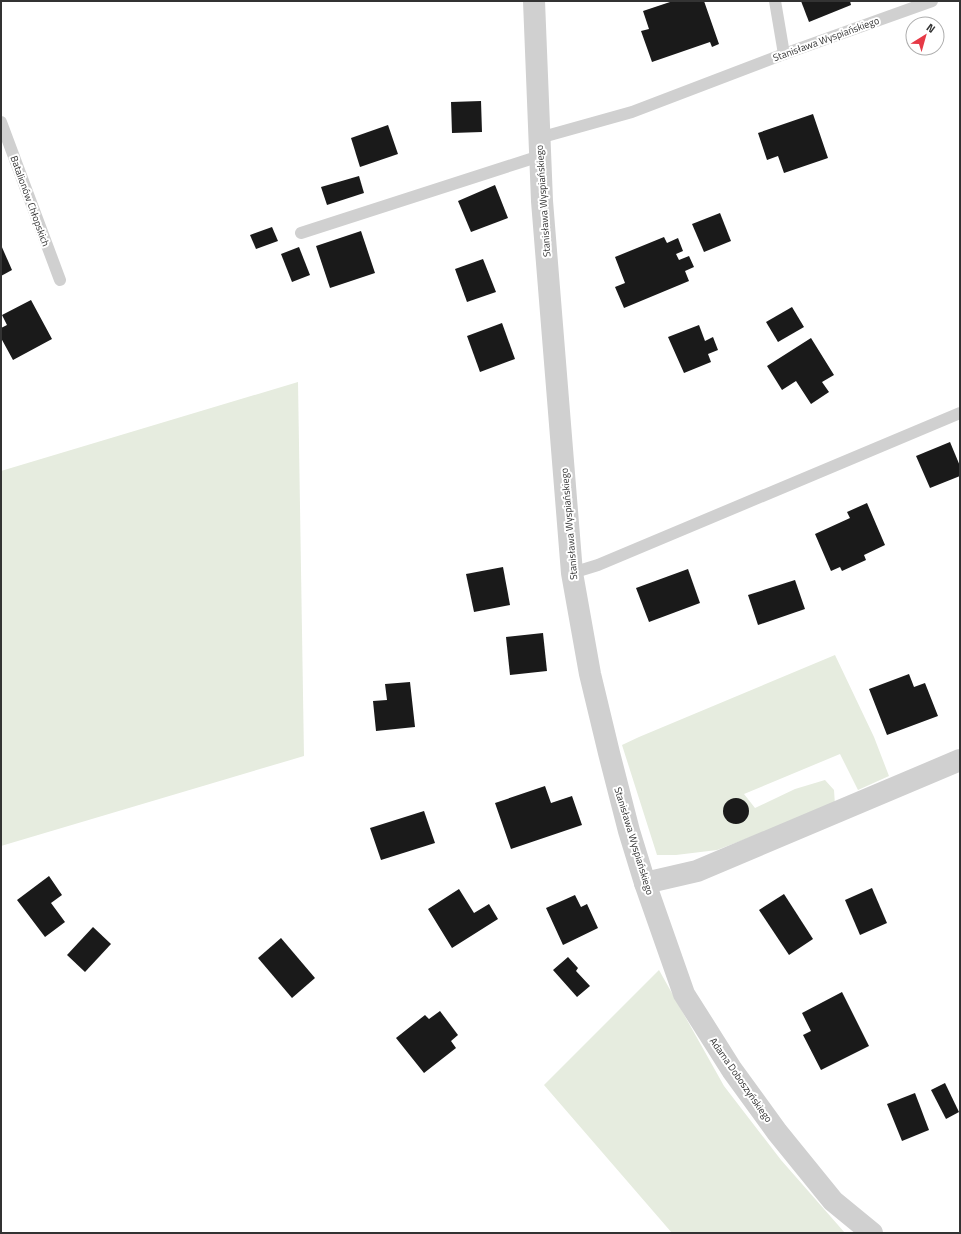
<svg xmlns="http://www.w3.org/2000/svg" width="961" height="1234" viewBox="0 0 961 1234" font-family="'Titillium Web',sans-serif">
	<rect width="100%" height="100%" fill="#fff"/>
	<g fill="#e6ecdf">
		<polygon points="298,382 304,756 1,846 1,471"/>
		<polygon points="835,655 874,737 889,776 858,790 840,754 744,794 755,808 795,789 825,780 834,790 835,805 717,850 676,855 657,855 622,745 639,737"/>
		<polygon points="659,970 724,1086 781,1160 845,1233 672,1233 544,1085"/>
	</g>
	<g fill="#1a1a1a">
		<polygon points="673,1 704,1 719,44 712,47 710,42 652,62 641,31 649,29 643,11"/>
		<polygon points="801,1 850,1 851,5 809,22"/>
		<polygon points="481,101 482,132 452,133 451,102"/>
		<polygon points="813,114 828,158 784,173 778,156 767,160 758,133"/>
		<polygon points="388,125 398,154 360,167 351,138"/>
		<polygon points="359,176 364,193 327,205 321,187"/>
		<polygon points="495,185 508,218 471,232 458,201"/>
		<polygon points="720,213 731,241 704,252 692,224"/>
		<polygon points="272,227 278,241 256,249 250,235"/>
		<polygon points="361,231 375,273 330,288 316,246"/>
		<polygon points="664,237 667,243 678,238 683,251 676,254 679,260 689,256 694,267 685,271 689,281 624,308 615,287 625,283 615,257"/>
		<polygon points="1,245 12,270 1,276"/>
		<polygon points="299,247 310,275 292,282 281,254"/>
		<polygon points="483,259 496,292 467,302 455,269"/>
		<polygon points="31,300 52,339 13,360 1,338 1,328 7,325 2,315"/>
		<polygon points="792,307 804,327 778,342 766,322"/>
		<polygon points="502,323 515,359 480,372 467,336"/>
		<polygon points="699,325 705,341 713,337 718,350 708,354 711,362 684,373 668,337"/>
		<polygon points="811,338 834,375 822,382 829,392 811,404 796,381 782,390 767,366"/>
		<polygon points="950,442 960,466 960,476 930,488 916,456"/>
		<polygon points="867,503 885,545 864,555 866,560 842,571 840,567 831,571 815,534 850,518 847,512"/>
		<polygon points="503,567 510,605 474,612 466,574"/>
		<polygon points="688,569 700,603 649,622 636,588"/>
		<polygon points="795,580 805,609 758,625 748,595"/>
		<polygon points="543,633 547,671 510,675 506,637"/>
		<polygon points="909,674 914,687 925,683 938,716 887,735 869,689"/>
		<polygon points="410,682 415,727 376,731 373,701 387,700 385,684"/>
		<polygon points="545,786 551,803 572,796 582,825 511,849 495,803"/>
		<circle cx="736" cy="811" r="13"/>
		<polygon points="424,811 435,843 381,860 370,828"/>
		<polygon points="49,876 62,895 51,903 65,922 45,937 17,900"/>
		<polygon points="872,888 887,923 860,935 845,900"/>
		<polygon points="459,889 474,913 489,904 498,919 452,948 428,909"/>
		<polygon points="784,894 813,939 789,955 759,910"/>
		<polygon points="575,895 581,907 587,904 598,928 563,945 546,908"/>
		<polygon points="93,927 111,944 85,972 67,955"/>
		<polygon points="281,938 315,978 292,998 258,958"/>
		<polygon points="568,957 578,968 576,971 590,986 577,997 553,970"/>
		<polygon points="842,992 869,1046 821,1070 803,1035 811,1031 802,1013"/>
		<polygon points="440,1011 458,1035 451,1041 456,1048 424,1073 396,1038 425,1015 429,1019"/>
		<polygon points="945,1083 959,1112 946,1119 931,1090"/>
		<polygon points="915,1093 929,1130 902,1141 887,1104"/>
	</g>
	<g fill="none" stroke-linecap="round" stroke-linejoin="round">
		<g stroke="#d0d0d0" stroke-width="12">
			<polyline points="775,1 784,54"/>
			<polyline points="1,122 60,280"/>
			<polyline points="539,138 632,112 784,54 932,1"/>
			<polyline points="301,233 540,156"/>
			<polyline points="572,573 598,565 960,413"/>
		</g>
		<polyline stroke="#d0d0d0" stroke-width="22" points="645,883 697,871 960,760"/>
		<polyline stroke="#d0d0d0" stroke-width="22" points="534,1 542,201 572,573 590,674 609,753 629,831 645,883 684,994 732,1070 777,1132 833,1201 872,1233"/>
	</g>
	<g text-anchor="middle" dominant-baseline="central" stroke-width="4" stroke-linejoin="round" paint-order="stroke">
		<g font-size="10" fill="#333" stroke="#fff">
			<text transform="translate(826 39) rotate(-20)">Stanisława Wyspiańskiego</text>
			<text transform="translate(30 201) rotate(70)">Batalionów Chłopskich</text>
			<text transform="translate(543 201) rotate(-94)">Stanisława Wyspiańskiego</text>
			<text transform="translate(569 524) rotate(-95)">Stanisława Wyspiańskiego</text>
			<text transform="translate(634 841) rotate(73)">Stanisława Wyspiańskiego</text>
			<text transform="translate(741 1080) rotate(55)">Adama Doboszyńskiego</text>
		</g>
	</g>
	<rect width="961" height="1234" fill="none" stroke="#333333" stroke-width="4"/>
	<g transform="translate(925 36) rotate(37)"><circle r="19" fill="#ffffff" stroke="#adadad"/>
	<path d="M0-3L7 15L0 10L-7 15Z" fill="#e63946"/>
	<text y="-6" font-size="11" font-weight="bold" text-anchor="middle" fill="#333333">N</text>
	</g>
</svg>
